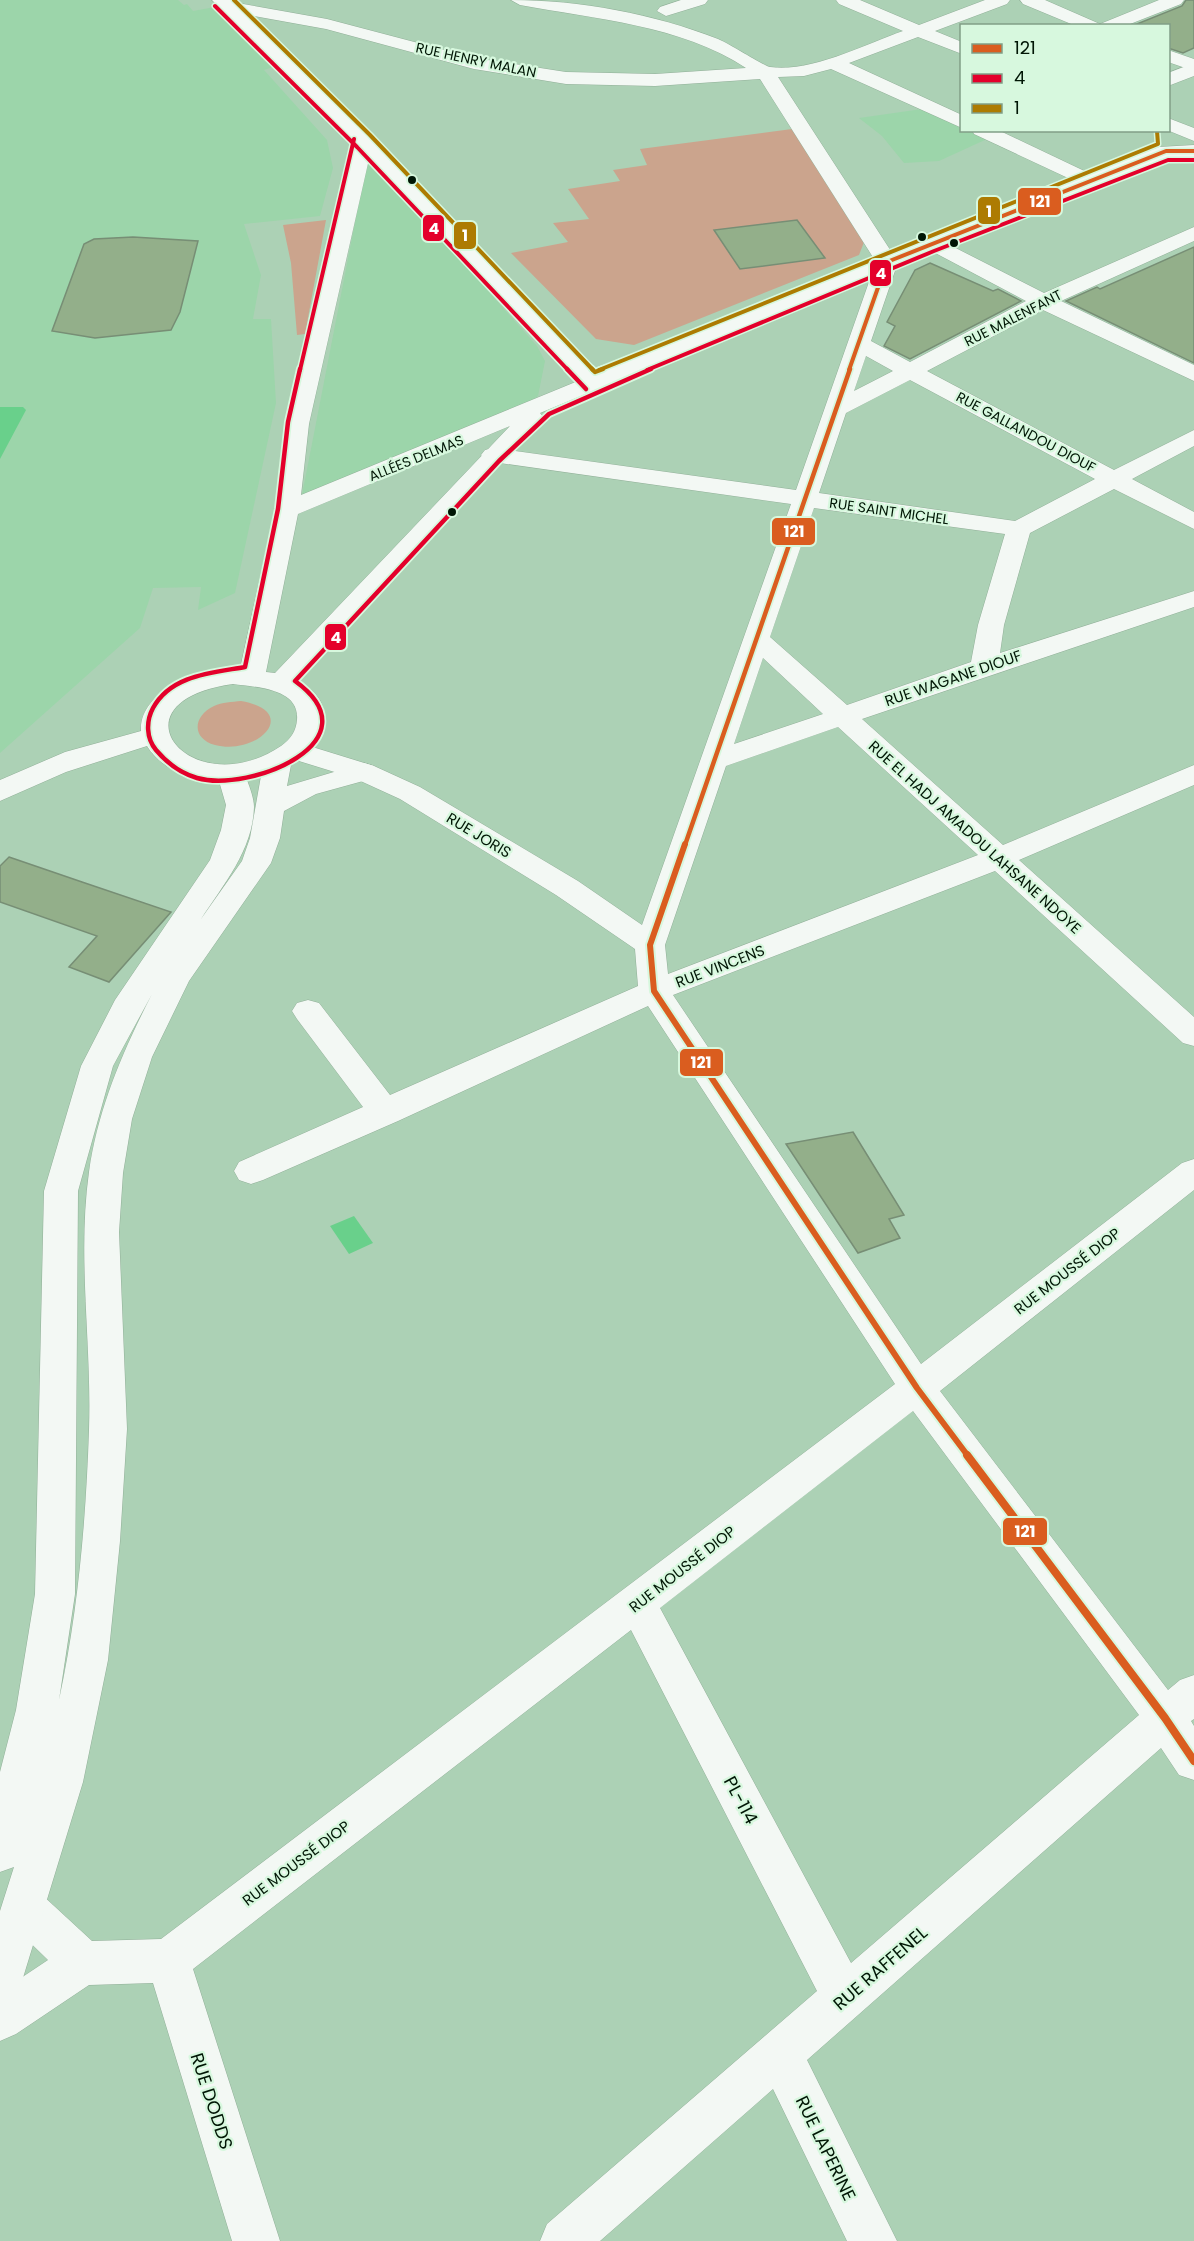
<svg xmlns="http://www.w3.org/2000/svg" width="1194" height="2241" viewBox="0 0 1194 2241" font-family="Poppins,sans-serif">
	<rect width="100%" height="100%" fill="#acd1b5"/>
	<g fill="#9cd5aa">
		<polygon points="0,0 178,0 184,5 187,4 193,11 215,7 273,67 264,70 327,140 333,168 320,216 244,224 261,275 253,319 271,319 276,403 235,593 198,610 201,587 153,588 140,628 0,753"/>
		<polygon points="922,109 961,128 962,130 968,131 987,139 939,161 904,163 882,136 859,118"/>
		<polygon points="368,156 537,346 545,361 538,396 525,405 302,495"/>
	</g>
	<g fill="#cba48d">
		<polygon points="792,129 866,237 859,255 634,345 596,339 511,253 568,242 553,223 589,219 568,189 620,181 613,170 647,165 640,149"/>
		<polygon points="326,220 305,334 297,335 291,263 283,225"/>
		<path d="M241,701C302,712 257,756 215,745C191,738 193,716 214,706C222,702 232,702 241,701Z"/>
	</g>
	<g fill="#69d08b">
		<polygon points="0,407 23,407 26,410 0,459"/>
		<polygon points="354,1216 373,1243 349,1254 330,1226"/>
	</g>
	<g fill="#93af8a" stroke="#778e75" stroke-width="1.5">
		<polygon points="1186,0 1194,0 1194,48 1183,53 1168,48 1168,26 1132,26 1182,6"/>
		<polygon points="797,220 825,258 740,269 714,230"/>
		<polygon points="133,237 198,241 180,312 171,330 95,338 52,331 84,244 94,239"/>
		<polygon points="1194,247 1194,363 1066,301 1097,287 1100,289"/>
		<polygon points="930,263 993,291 998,289 1021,301 910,359 884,346 895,326 887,322 915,270"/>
		<polygon points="9,857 82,882 171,912 109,982 69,967 97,936 0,902 0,866"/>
		<polygon points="853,1132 904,1215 889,1219 900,1238 858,1253 786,1144"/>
	</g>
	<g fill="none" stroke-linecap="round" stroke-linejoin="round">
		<g stroke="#91af98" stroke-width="1">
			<g id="minor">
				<path d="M511,0C580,0 654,14 718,39C730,44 764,66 770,67C810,73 866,44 903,31L839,4L836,0H860L919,25L985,0H1010L1007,4L935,31L962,42V54L918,37L849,63L962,115V128L831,69L804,76L778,77L898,262L871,341L910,362L1026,301L924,247L920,243L924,239H938L1044,293L1194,227V241L1061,301L1194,365V381L1043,310L927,371L1114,470L1194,430V446L1132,479L1194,512V529L1114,489L1030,533L1004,625L1000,653L1194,591V607L862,719L1003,845L1194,765V785L1019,860L1194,1017V1046L1183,1043L995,871L673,995L921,1364L1182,1163L1194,1159V1190L940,1391L1168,1690L1180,1680L1194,1675V1719L1191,1721L1194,1726V1780L1179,1775L1161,1748L807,2060L897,2241H847L773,2089L600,2241H540L547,2224L817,1991L631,1630L193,1969L280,2241H232L153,1983L89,1985L16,2034L0,2041V1992L48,1960L10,1923L3,1908L10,1893L25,1887L40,1893L92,1941L161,1939L895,1384L648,1006L398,1121L263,1180L251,1184L239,1180L234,1171L239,1162L363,1107L297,1019L292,1011L297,1003L308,1000L319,1003L390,1095L638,986L635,949L556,895L400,799L354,778L286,757L282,751L286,745L296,742L306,745L374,766L420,787L578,881L642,925L791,504L493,462L485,460L481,455L485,450L493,448L796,490L876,262L760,79L655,86L566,84L474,69L326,29L226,11L217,6L226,1L327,19L475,58L566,72L655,74L746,68C681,25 595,19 520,5ZM866,356L893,371L854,391ZM910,380L1095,479L1015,521L819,493L846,413ZM814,508L1005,534L978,625L971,662L847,705L770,637ZM763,658L823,714L734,744ZM838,727L978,855L668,974L665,945L726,766ZM913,1411L1139,1715L851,1963L660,1608Z"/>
				<polygon points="681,0 708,0 705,4 666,16 657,11 660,7"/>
				<polygon points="1020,0 1045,0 1100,24 1159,0 1184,0 1181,4 1125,26 1076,26 1023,4"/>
				<polygon points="1168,50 1194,59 1194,71 1168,62"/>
				<polygon points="972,130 998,130 1097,177 1100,181 1097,185 1083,185 974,134"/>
			</g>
		</g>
		<g stroke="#91af98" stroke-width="1">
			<g id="tertiary">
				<path d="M212,0H231L370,137L597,373L924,239L1159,147L1194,145V157H1169L938,247L540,413L544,418L540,423L501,460L297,681C342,703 324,742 291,765L287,786L364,763L374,766L378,772L374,778L316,794L284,811L280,838L271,863L189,981L152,1057L132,1119L123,1173L119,1232L127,1429L120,1541L108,1660L83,1782L22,1981L16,1997L0,2003V1911L14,1867L0,1872V1772L16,1710L35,1594L44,1191L81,1066L115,1000L210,860L221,830L226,805L219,781C192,781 162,770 147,746L66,772L0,801V780L65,752L141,731C139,689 206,665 240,669L275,510L285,424L353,142ZM369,159L578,381L301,495L309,424ZM510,426L275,673L266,672L298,514ZM233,684C255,687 300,688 297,720C296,731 291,739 281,746C192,806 105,702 233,684ZM261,776L250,838L242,861L201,919C223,885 253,850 254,807C254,799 250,788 247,780ZM152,994C123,1051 98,1108 89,1172C77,1258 92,1345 89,1430C86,1520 78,1613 59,1700L75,1594L78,1191L113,1066Z"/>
				<polygon points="1194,63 1194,76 1168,86 1168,73"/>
				<polygon points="1168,118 1194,128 1194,141 1167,130"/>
			</g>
		</g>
		<use href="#minor" fill="#f3f8f4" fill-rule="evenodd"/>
		<use href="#tertiary" fill="#f3f8f4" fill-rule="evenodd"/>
		<g stroke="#d7f8de" stroke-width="7">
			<g id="bus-1-far3">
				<polyline points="887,262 1166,151 1194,151"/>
				<polyline points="849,370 887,262"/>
			</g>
		</g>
		<g stroke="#d7f8de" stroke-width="8">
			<polyline id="bus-1-far2" points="685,845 850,369"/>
		</g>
		<g stroke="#d7f8de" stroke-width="10">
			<polyline id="bus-1-far1" points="685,844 650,945 654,991 917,1388 968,1456"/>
		</g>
		<g stroke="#d7f8de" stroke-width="12">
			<polyline id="bus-1" points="967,1455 1165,1718 1194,1761"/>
		</g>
		<g stroke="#d7f8de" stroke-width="7">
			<g id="bus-2-far1">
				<polyline points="215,6 357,147 568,370"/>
				<polyline points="300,370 354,139"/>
				<polyline points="647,370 934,251 1168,160 1194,160"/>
			</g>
		</g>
		<g stroke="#d7f8de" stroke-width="8">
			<g id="bus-2">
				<path d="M300,369L288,422L278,509L245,667C211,673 171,675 153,708C146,721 146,738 156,750C167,763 180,773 197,778C250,793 378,741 295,681L499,461L549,414L651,369"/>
				<polyline points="567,369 586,389"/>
			</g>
		</g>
		<g stroke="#d7f8de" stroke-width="7">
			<g id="bus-3-far1">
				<polyline points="234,0 370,135 593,370"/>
				<polyline points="599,370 1158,144 1157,131"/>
			</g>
		</g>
		<g stroke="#d7f8de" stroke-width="8">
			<polyline id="bus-3" points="592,369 595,372 603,369"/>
		</g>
		<use href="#bus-1-far3" stroke="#da5d1f" stroke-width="4"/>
		<use href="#bus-1-far2" stroke="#da5d1f" stroke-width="4.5"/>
		<use href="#bus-1-far1" stroke="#da5d1f" stroke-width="6"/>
		<use href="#bus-1" stroke="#da5d1f" stroke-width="8"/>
		<use href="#bus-2-far1" stroke="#e4002b" stroke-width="4"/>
		<use href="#bus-2" stroke="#e4002b" stroke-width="4.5"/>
		<use href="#bus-3-far1" stroke="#ad7b02" stroke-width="4"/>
		<use href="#bus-3" stroke="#ad7b02" stroke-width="4.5"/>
	</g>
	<g fill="#001605" stroke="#d7f8de" stroke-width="2">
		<circle cx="412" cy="180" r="5"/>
		<circle cx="922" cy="237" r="5"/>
		<circle cx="954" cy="243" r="5"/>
		<circle cx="452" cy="512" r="5"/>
	</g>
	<g text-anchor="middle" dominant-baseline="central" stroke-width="4.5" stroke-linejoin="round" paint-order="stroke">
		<g font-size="14" fill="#001605" stroke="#d7f8de">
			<text transform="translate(476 60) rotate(12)">RUE HENRY MALAN</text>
			<text transform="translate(1013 318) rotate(-27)">RUE MALENFANT</text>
			<text transform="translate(1026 432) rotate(28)">RUE GALLANDOU DIOUF</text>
			<text transform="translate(416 458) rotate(-22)">ALLÉES DELMAS</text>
			<text transform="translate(889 511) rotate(8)">RUE SAINT MICHEL</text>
		</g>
		<g font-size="15" fill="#001605" stroke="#d7f8de">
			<text transform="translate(953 678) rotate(-19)">RUE WAGANE DIOUF</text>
			<text transform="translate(479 835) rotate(31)">RUE JORIS</text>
			<text transform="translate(975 837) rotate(42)">RUE EL HADJ AMADOU LAHSANE NDOYE</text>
			<text transform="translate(720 966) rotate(-21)">RUE VINCENS</text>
			<text transform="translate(1067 1271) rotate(-38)">RUE MOUSSÉ DIOP</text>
			<text transform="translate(682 1569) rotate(-38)">RUE MOUSSÉ DIOP</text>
			<text transform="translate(296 1863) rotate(-37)">RUE MOUSSÉ DIOP</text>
		</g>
		<g font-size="18" fill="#001605" stroke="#d7f8de">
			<text transform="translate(741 1800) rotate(62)">PL-114</text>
			<text transform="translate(880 1968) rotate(-41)">RUE RAFFENEL</text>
			<text transform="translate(212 2101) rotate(72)">RUE DODDS</text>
			<text transform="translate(826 2148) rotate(64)">RUE LAPERINE</text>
		</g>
	</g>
	<g stroke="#d7f8de" stroke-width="2">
		<rect x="1017" y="187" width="45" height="29" rx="6" fill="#da5d1f"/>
		<rect x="977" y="196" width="24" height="29" rx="6" fill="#ad7b02"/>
		<rect x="422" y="214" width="23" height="28" rx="6" fill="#e4002b"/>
		<rect x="453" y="221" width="24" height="29" rx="6" fill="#ad7b02"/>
		<rect x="869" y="259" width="23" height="28" rx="6" fill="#e4002b"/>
		<rect x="771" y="517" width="45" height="29" rx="6" fill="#da5d1f"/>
		<rect x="324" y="623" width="23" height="28" rx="6" fill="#e4002b"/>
		<rect x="679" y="1048" width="45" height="29" rx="6" fill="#da5d1f"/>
		<rect x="1002" y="1517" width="46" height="29" rx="6" fill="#da5d1f"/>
	</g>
	<g font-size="16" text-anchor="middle" font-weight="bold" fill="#fff">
		<text x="1040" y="207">121</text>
		<text x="989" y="217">1</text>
		<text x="434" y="234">4</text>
		<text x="465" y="241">1</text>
		<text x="881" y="279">4</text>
		<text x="794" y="537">121</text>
		<text x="336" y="643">4</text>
		<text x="701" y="1068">121</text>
		<text x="1025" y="1537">121</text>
	</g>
	<rect x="960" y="24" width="210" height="108" fill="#d7f8de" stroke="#819e87" stroke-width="1.5"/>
	<rect x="972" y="44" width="30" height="9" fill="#da5d1f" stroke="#819e87" stroke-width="1.5"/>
	<text x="1014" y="54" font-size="18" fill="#001605">121</text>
	<rect x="972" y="74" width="30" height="9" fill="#e4002b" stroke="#819e87" stroke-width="1.5"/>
	<text x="1014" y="84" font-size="18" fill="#001605">4</text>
	<rect x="972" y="104" width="30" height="9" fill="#ad7b02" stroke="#819e87" stroke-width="1.5"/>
	<text x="1014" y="114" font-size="18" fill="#001605">1</text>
</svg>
